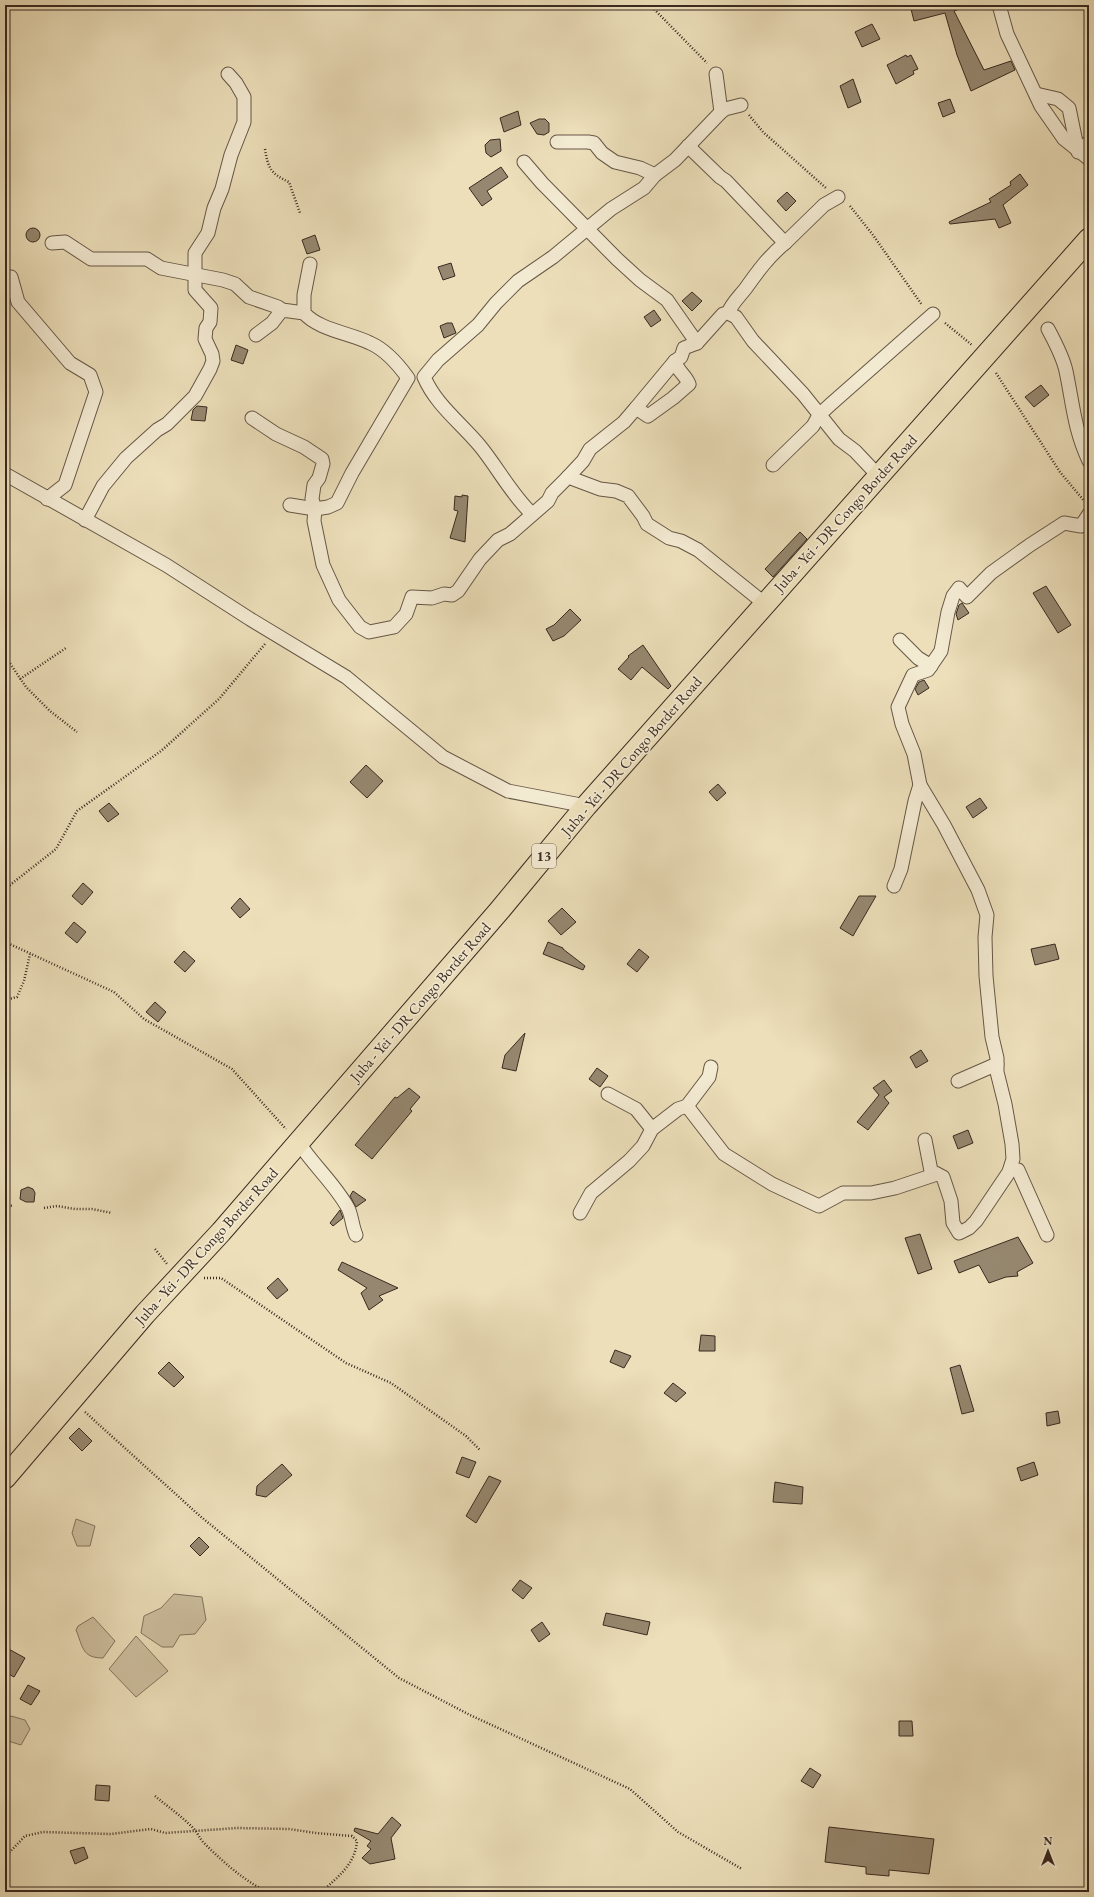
<svg xmlns="http://www.w3.org/2000/svg" width="1094" height="1897" viewBox="0 0 1094 1897" font-family="'EB Garamond',serif">
	<rect width="100%" height="100%" fill="#ecdfba"/>
	<filter id="stains"><feTurbulence type="fractalNoise" baseFrequency=".005" numOctaves="4"/><feColorMatrix values="0 0 0 0 .2 0 0 0 0 .09 0 0 0 0 .02 0 0 0 .5 -.17"/></filter>
	<radialGradient id="worn" r=".72"><stop offset=".6" stop-color="#630" stop-opacity="0"/><stop offset="1" stop-color="#630" stop-opacity=".3"/></radialGradient>
	<g fill="#cec0a0" stroke="#847560">
		<polygon points="76,1519 95,1526 90,1546 77,1546 72,1533"/>
		<polygon points="174,1594 202,1597 206,1620 195,1634 180,1635 173,1647 162,1647 141,1633 144,1616 161,1608"/>
		<path d="M93,1617L115,1641L103,1658C82,1658 83,1647 76,1630L78,1626Z"/>
		<polygon points="136,1636 168,1671 136,1697 109,1669"/>
		<polygon points="11,1716 25,1720 30,1729 21,1745 5,1740 5,1720"/>
	</g>
	<g fill="#968870" stroke="#392a20">
		<polygon points="910,5 956,5 957,10 954,11 984,70 1011,61 1015,70 971,91 957,55 945,13 914,21"/>
		<polygon points="872,24 880,39 862,47 855,32"/>
		<polygon points="906,55 907,57 911,55 918,69 913,71 914,74 896,84 887,65"/>
		<polygon points="853,79 861,102 848,108 840,86"/>
		<polygon points="950,99 955,112 943,117 938,103"/>
		<polygon points="518,111 521,125 504,132 500,118"/>
		<polygon points="539,119 545,119 549,123 549,132 544,135 537,134 530,123"/>
		<polygon points="500,139 501,151 491,157 486,153 485,145 490,140"/>
		<polygon points="501,167 508,177 487,191 492,199 482,206 469,188"/>
		<polygon points="1020,174 1028,185 1003,205 1011,223 999,228 995,219 950,224 949,222 991,202 989,199 1011,185 1010,182"/>
		<polygon points="787,192 796,201 786,211 777,201"/>
		<circle cx="33" cy="235" r="7"/>
		<polygon points="315,235 320,250 307,254 302,240"/>
		<polygon points="451,263 455,276 443,280 438,267"/>
		<polygon points="692,292 702,301 692,311 682,301"/>
		<polygon points="654,310 661,320 651,327 644,317"/>
		<polygon points="447,323 452,323 456,333 444,338 440,326"/>
		<polygon points="236,345 248,350 243,364 231,360"/>
		<polygon points="1041,385 1049,395 1034,407 1025,397"/>
		<polygon points="197,406 207,407 205,421 191,420 193,410"/>
		<polygon points="462,495 468,496 465,542 450,538 458,511 454,510 455,496 462,497"/>
		<polygon points="800,532 807,539 773,577 765,569"/>
		<polygon points="1046,586 1071,625 1058,633 1033,593"/>
		<polygon points="962,603 969,613 958,620 956,614 959,605"/>
		<polygon points="570,609 581,620 564,636 553,641 546,629 554,625"/>
		<polygon points="643,645 671,686 668,689 642,667 631,680 618,669 629,657 628,656"/>
		<polygon points="924,680 929,688 918,695 915,689 919,682"/>
		<polygon points="366,765 383,781 367,798 350,782"/>
		<polygon points="718,784 726,793 717,801 709,792"/>
		<polygon points="980,798 987,808 973,818 966,807"/>
		<polygon points="109,803 119,814 108,822 99,811"/>
		<polygon points="83,883 93,892 82,905 72,896"/>
		<polygon points="859,896 876,896 853,936 840,928"/>
		<polygon points="240,898 250,909 240,918 231,908"/>
		<polygon points="562,908 576,922 561,935 548,921"/>
		<polygon points="74,922 86,932 77,943 65,933"/>
		<polygon points="548,942 563,948 563,949 585,966 583,970 543,954"/>
		<polygon points="1055,944 1059,959 1035,965 1031,949"/>
		<polygon points="639,949 649,957 637,972 627,964"/>
		<polygon points="184,951 195,961 185,972 174,962"/>
		<polygon points="155,1002 166,1012 158,1022 146,1012"/>
		<polygon points="525,1033 516,1071 502,1068 505,1055"/>
		<polygon points="921,1050 928,1061 916,1068 910,1057"/>
		<polygon points="597,1068 608,1076 600,1087 589,1079"/>
		<polygon points="884,1080 892,1091 884,1097 889,1103 868,1130 857,1122 879,1095 873,1088"/>
		<polygon points="409,1088 420,1097 410,1109 412,1111 372,1159 355,1145 395,1097 397,1098"/>
		<polygon points="968,1130 973,1143 958,1149 953,1136"/>
		<polygon points="28,1187 33,1189 35,1193 34,1202 26,1202 20,1199 21,1190"/>
		<polygon points="353,1191 366,1200 356,1207 350,1196"/>
		<polygon points="340,1210 343,1218 333,1226 330,1223"/>
		<polygon points="920,1234 932,1269 918,1274 905,1238"/>
		<polygon points="1018,1237 1033,1263 1017,1272 1018,1276 1006,1277 989,1283 979,1265 959,1273 954,1261"/>
		<polygon points="342,1262 398,1288 379,1296 383,1300 369,1310 361,1293 367,1288 338,1270"/>
		<polygon points="278,1278 288,1290 277,1299 267,1288"/>
		<polygon points="701,1335 715,1336 715,1351 699,1351"/>
		<polygon points="615,1350 631,1356 624,1368 610,1362"/>
		<polygon points="169,1362 184,1377 174,1387 158,1373"/>
		<polygon points="960,1365 974,1411 962,1414 950,1368"/>
		<polygon points="673,1383 686,1393 676,1402 664,1393"/>
		<polygon points="1058,1411 1060,1423 1047,1426 1046,1413"/>
		<polygon points="79,1428 92,1441 82,1451 69,1438"/>
		<polygon points="462,1457 476,1462 469,1478 456,1473"/>
		<polygon points="1034,1462 1038,1475 1021,1481 1017,1468"/>
		<polygon points="282,1464 292,1475 266,1497 256,1495 257,1486"/>
		<polygon points="489,1476 501,1481 476,1523 466,1516"/>
		<polygon points="775,1482 803,1487 802,1504 773,1502"/>
		<polygon points="199,1537 209,1547 200,1556 190,1546"/>
		<polygon points="520,1580 532,1588 523,1599 512,1590"/>
		<polygon points="606,1613 650,1622 647,1635 603,1625"/>
		<polygon points="542,1622 550,1634 539,1642 531,1630"/>
		<polygon points="5,1647 25,1658 14,1677 5,1672"/>
		<polygon points="28,1685 40,1691 31,1705 20,1699"/>
		<polygon points="899,1721 912,1721 913,1736 899,1736"/>
		<polygon points="810,1768 821,1775 813,1788 801,1781"/>
		<polygon points="96,1785 110,1786 109,1801 95,1800"/>
		<polygon points="392,1817 401,1825 391,1838 395,1859 370,1864 362,1858 371,1849 367,1846 371,1841 354,1831 355,1828 378,1834"/>
		<polygon points="829,1827 934,1839 929,1874 889,1870 889,1876 866,1874 866,1867 825,1862"/>
		<polygon points="84,1847 88,1858 75,1864 70,1851"/>
	</g>
	<g fill="none" stroke-linecap="round" stroke-linejoin="round">
		<g stroke="#665746" stroke-width="15">
			<g id="minor">
				<polyline points="999,5 1007,34 1041,106 1064,139 1089,159"/>
				<polyline points="716,74 721,112"/>
				<polyline points="1036,94 1058,99 1069,108 1078,152 1089,142"/>
				<polyline points="557,142 588,142 594,143 602,153 615,162 640,168 655,175"/>
				<polyline points="688,146 720,177 726,181 785,243 824,205 838,197"/>
				<polyline points="524,162 542,183 617,259 640,280 667,300 697,343 723,314 728,313 736,317 753,341 803,394 839,439 855,451 872,469 877,477"/>
				<polyline points="52,243 65,242 91,259 147,259 161,268 223,280 235,284 249,297 278,307 282,310"/>
				<polyline points="11,277 18,302 70,363 90,375 96,392 65,485 47,499"/>
				<path d="M728,313C732,303 739,297 746,288C758,271 769,256 785,243"/>
				<path d="M1048,329C1055,342 1063,357 1066,371C1073,404 1074,429 1089,461"/>
				<polyline points="256,335 272,323 282,310 304,313"/>
				<polyline points="636,408 675,361"/>
				<polyline points="252,418 276,434 304,447 322,459 323,464 319,478 314,485 312,499 315,509 314,521 323,565 339,600 360,627 369,632 394,627 406,614 412,597 432,598 444,594 452,595 458,591 480,559 498,540 510,534 548,501 552,493 568,477 600,489 616,491 628,496 643,516 647,524 669,538 681,541 698,550 765,604"/>
				<polyline points="773,465 813,426 819,415 831,404 933,314"/>
				<polyline points="5,474 166,565 250,619 346,677 443,757 508,791 586,806"/>
				<path d="M568,477L583,461L590,449L624,422L636,408L648,416L673,398L689,384C685,374 677,371 675,361L681,357L684,348L697,343"/>
				<path d="M290,505L315,509L328,507L337,503L352,473L408,378C398,364 386,350 370,343C350,333 319,330 304,313V295L310,264"/>
				<path d="M532,514C511,494 498,468 480,446C461,423 436,405 424,377L438,360L478,325L496,303L518,281L553,257L611,209L644,188L655,175L675,160L721,112L725,109L741,105"/>
				<polyline points="85,520 103,486 126,458 157,430 167,424 195,396 210,369 213,361 212,354 205,339 206,328 210,322 211,308 195,290 195,253 208,233 214,208 222,189 231,155 244,122 244,97 236,83 228,74"/>
				<polyline points="900,640 918,658 931,666"/>
				<polyline points="920,785 944,825 978,890 987,915 985,937 986,976 992,1037 997,1058 997,1072 1005,1104 1012,1144 1013,1159 1009,1172 976,1221 969,1228 959,1233 953,1223 951,1201 943,1177 931,1171 925,1140"/>
				<polyline points="894,886 901,869 915,801 920,785 914,754 902,724 898,707 913,675 928,670 941,651 948,612 953,596 959,588 967,597 991,573 1030,545 1064,523 1081,526 1089,514"/>
				<polyline points="958,1081 997,1064"/>
				<polyline points="608,1094 636,1109 652,1129"/>
				<polyline points="687,1106 724,1154 772,1184 819,1206 843,1193 871,1193 895,1188 937,1174"/>
				<path d="M299,1143C313,1165 335,1184 348,1208C352,1216 352,1226 356,1235"/>
				<polyline points="1010,1169 1018,1170 1047,1235"/>
				<polyline points="580,1213 591,1193 629,1161 643,1146 652,1129 678,1109 687,1106 709,1077 711,1067"/>
			</g>
		</g>
		<g stroke="#392a20" stroke-width="23">
			<polyline id="primary" points="5,1478 145,1314 221,1232 499,911 586,806 1089,239"/>
		</g>
		<g stroke="#392a20" stroke-width="2.5" stroke-dasharray="1 2" stroke-linecap="butt">
			<polyline points="650,5 707,63"/>
			<polyline points="749,115 763,132 826,188"/>
			<path d="M265,149C268,168 271,174 289,182L300,213"/>
			<polyline points="850,206 873,235 922,305"/>
			<polyline points="945,323 972,345"/>
			<polyline points="996,373 1060,472 1085,502"/>
			<polyline points="5,656 26,687 50,711 77,732"/>
			<polyline points="20,679 66,648"/>
			<polyline points="5,881 10,885 56,849 77,811 161,751 219,699 265,644"/>
			<polyline points="5,942 114,992 144,1019 232,1069 286,1129"/>
			<polyline points="5,1000 17,997 24,981 30,954"/>
			<polyline points="5,1204 12,1206"/>
			<polyline points="44,1208 57,1206 75,1209 92,1209 112,1213"/>
			<polyline points="155,1249 167,1264"/>
			<polyline points="204,1278 221,1278 346,1363 391,1383 466,1436 480,1450"/>
			<polyline points="85,1412 200,1516 399,1678 470,1715 630,1789 678,1832 742,1869"/>
			<path d="M155,1796C168,1807 183,1817 195,1830C198,1834 200,1839 204,1843C223,1862 242,1879 267,1892"/>
			<path d="M5,1857L25,1836L43,1832L111,1834L151,1829L165,1833L237,1828L289,1829L316,1833L352,1836L357,1841C355,1865 338,1876 322,1892"/>
		</g>
		<use href="#minor" stroke="#f3ead2" stroke-width="13"/>
		<use href="#primary" stroke="#ecdfba" stroke-width="21"/>
	</g>
	<g text-anchor="middle" dominant-baseline="central" stroke-width="3.5" stroke-linejoin="round" paint-order="stroke">
		<rect fill="#f3ead2" stroke="#716455" stroke-width="1" x="532" y="844" width="24" height="24" rx="3"/>
		<g font-size="14" font-weight="bold" fill="#392a20">
			<text x="544" y="856">13</text>
		</g>
		<g font-size="15" fill="#392a20" stroke="#f3ead2">
			<text transform="translate(845 513) rotate(-48)">Juba - Yei - DR Congo Border Road</text>
			<text transform="translate(631 756) rotate(-49)">Juba - Yei - DR Congo Border Road</text>
			<text transform="translate(420 1002) rotate(-49)">Juba - Yei - DR Congo Border Road</text>
			<text transform="translate(206 1246) rotate(-48)">Juba - Yei - DR Congo Border Road</text>
		</g>
	</g>
	<rect width="1094" height="1897" fill="none" stroke="#ecdfba" stroke-width="20"/>
	<rect x="6" y="6" width="1082" height="1885" fill="none" stroke="#392a20" stroke-width="2"/>
	<rect x="10" y="10" width="1074" height="1877" fill="none" stroke="#392a20"/>
	<g transform="translate(1048 1851)" stroke="#f3ead2" stroke-width="3" paint-order="stroke">
	<path d="M0-3L7 15L0 10L-7 15Z" fill="#392a20"/>
	<text y="-6" font-size="11" font-weight="bold" text-anchor="middle" fill="#392a20">N</text>
	</g>
	<rect width="100%" height="100%" filter="url(#stains)"/>
	<rect width="100%" height="100%" fill="url(#worn)"/>
</svg>
